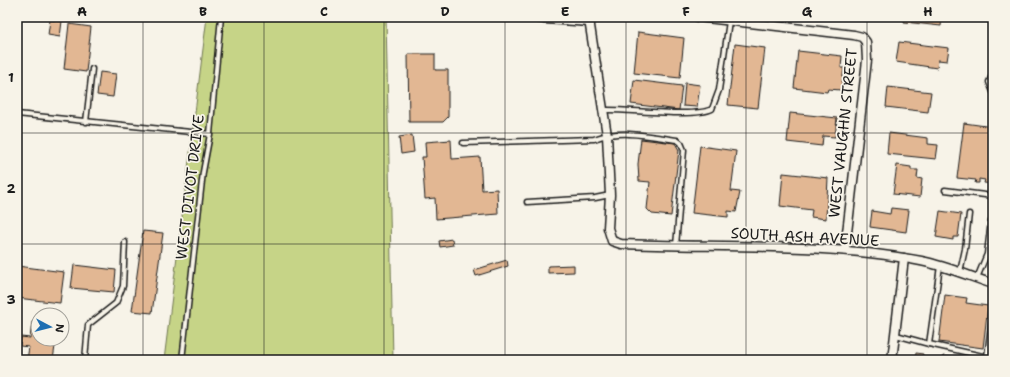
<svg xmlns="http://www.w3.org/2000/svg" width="1010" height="377" viewBox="0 0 1010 377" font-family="'Shantell Sans',sans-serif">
	<rect width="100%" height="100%" fill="#f7f3e8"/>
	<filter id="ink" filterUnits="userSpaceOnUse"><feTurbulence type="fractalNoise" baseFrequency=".025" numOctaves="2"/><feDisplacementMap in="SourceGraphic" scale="8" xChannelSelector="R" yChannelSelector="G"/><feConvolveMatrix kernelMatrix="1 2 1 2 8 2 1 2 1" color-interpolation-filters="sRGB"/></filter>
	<g filter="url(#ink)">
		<polygon fill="#c6d487" stroke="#717852" points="207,17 386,17 393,360 164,360"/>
		<g fill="#e2b793" stroke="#1c1c1c">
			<polygon points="905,17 942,17 941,26 904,22"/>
			<polygon points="50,20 62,21 60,37 48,35"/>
			<polygon points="69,24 91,27 86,72 64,69"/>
			<polygon points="638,32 684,38 680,78 634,73"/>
			<polygon points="899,42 949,48 947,61 938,60 937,68 896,62"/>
			<polygon points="735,44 765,48 758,108 728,105"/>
			<polygon points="798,51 842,56 841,68 844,68 841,90 828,89 827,92 794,88"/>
			<polygon points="408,54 435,54 435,70 448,70 448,117 443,122 409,122"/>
			<polygon points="100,72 116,74 113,97 97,95"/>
			<polygon points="634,80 682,86 679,110 631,104"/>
			<polygon points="685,83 700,85 697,107 683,106"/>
			<polygon points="888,87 931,92 928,112 886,107"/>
			<polygon points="790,113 837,118 835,137 823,136 822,146 787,142"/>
			<polygon points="964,123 993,127 993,184 984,183 985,180 979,179 979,183 975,183 976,180 957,178"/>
			<polygon points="889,133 928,138 928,144 938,145 936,159 887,154"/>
			<polygon points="412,135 414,152 401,154 399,137"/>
			<polygon points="641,139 675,143 679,150 671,216 652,214 647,209 650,182 639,181 638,164"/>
			<polygon points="451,140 452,159 480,157 482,190 497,189 498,214 436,219 435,198 425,199 422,157 426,157 425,142"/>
			<polygon points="700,146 736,151 731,191 740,192 736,212 728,211 728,217 692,213"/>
			<polygon points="897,165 911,167 911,170 918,170 917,178 922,179 920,197 893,194"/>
			<polygon points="783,173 828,178 826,219 811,217 812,210 780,206"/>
			<polygon points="891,208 909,210 906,232 870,227 872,211 890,214"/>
			<polygon points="940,211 961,214 958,237 953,237 953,240 936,237"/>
			<polygon points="143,231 163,233 152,313 132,311"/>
			<polygon points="993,235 993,262 990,261"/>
			<polygon points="452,239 453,245 440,247 439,241"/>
			<polygon points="507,260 508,266 476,276 474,270"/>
			<polygon points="74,265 116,270 114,292 71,288"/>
			<polygon points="574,265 574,272 548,273 548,266"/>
			<polygon points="17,266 64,272 60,303 17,298"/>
			<polygon points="945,295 967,298 966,303 988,306 983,348 939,342"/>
			<polygon points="32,322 38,322 38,339 56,339 53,360 27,360 29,347 20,346 21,337 30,338"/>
			<polygon points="916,353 923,354 922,360 915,360"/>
			<polygon points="943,356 964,360 942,360"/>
		</g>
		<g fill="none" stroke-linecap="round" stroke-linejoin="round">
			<g stroke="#1c1c1c" stroke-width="7">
				<g id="service">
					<polyline points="524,17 545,21 590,24"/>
					<polyline points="993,73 989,82 993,92"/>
					<path d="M604,110C628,109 695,118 712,109L719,90L729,21"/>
					<polyline points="17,114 210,134"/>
					<polyline points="86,122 92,69"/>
					<path d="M463,143L594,139C622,129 649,136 677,140L681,143L684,150L676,246"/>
					<polyline points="945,190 993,196"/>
					<polyline points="527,202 595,198 610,195"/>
					<polyline points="960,272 965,249 969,214"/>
					<polyline points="977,278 987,254 991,221 993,220"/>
					<polyline points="896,335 929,344 940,266"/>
					<polyline points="929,344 987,357 993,310"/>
					<polyline points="85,360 88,325 116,303 123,286 125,242"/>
					<polyline points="182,360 203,172 210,134 221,17"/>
				</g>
			</g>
			<g stroke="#1c1c1c" stroke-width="11">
				<g id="minor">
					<path d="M590,17V26L607,135L610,195L608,228L612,241L621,244C719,248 824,242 921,261C946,266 969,276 993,284"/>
					<polyline points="698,17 854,35 862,37 866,42 867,60 845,250"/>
					<polyline points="892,360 904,258"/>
				</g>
			</g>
			<use href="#service" stroke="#f7f3e8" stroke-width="4"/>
			<use href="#minor" stroke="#f7f3e8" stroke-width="8"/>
		</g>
	</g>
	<path fill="none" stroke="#1c1c1c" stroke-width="1" stroke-opacity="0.55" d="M143,17V360M264,17V360M384,17V360M505,17V360M626,17V360M746,17V360M867,17V360M17,133H993M17,244H993"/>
	<g text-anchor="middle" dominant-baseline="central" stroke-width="3.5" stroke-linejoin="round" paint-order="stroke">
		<g font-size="15" fill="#1c1c1c" stroke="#f7f3e8">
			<text transform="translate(843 133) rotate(-84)">WEST VAUGHN STREET</text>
			<text transform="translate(190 187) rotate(-83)">WEST DIVOT DRIVE</text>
			<text transform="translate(805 237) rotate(3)">SOUTH ASH AVENUE</text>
		</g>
	</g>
	<rect width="1010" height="377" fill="none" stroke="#f7f3e8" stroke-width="44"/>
	<g transform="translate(50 327) rotate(97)"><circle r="19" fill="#f7f3e8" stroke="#9f9d96"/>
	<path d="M0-3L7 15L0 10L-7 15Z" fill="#1f6fb2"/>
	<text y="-6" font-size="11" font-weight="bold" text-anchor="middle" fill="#1c1c1c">N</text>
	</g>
	<rect x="22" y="22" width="966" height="333" fill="none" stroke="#1c1c1c" stroke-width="1.5"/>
	<g font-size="13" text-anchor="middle" font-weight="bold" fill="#1c1c1c">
		<text x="82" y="16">A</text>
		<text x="203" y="16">B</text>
		<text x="324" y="16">C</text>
		<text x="445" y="16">D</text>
		<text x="565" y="16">E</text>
		<text x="686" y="16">F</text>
		<text x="807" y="16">G</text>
		<text x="928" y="16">H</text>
		<text x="11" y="82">1</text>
		<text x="11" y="193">2</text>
		<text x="11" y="304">3</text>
	</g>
</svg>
